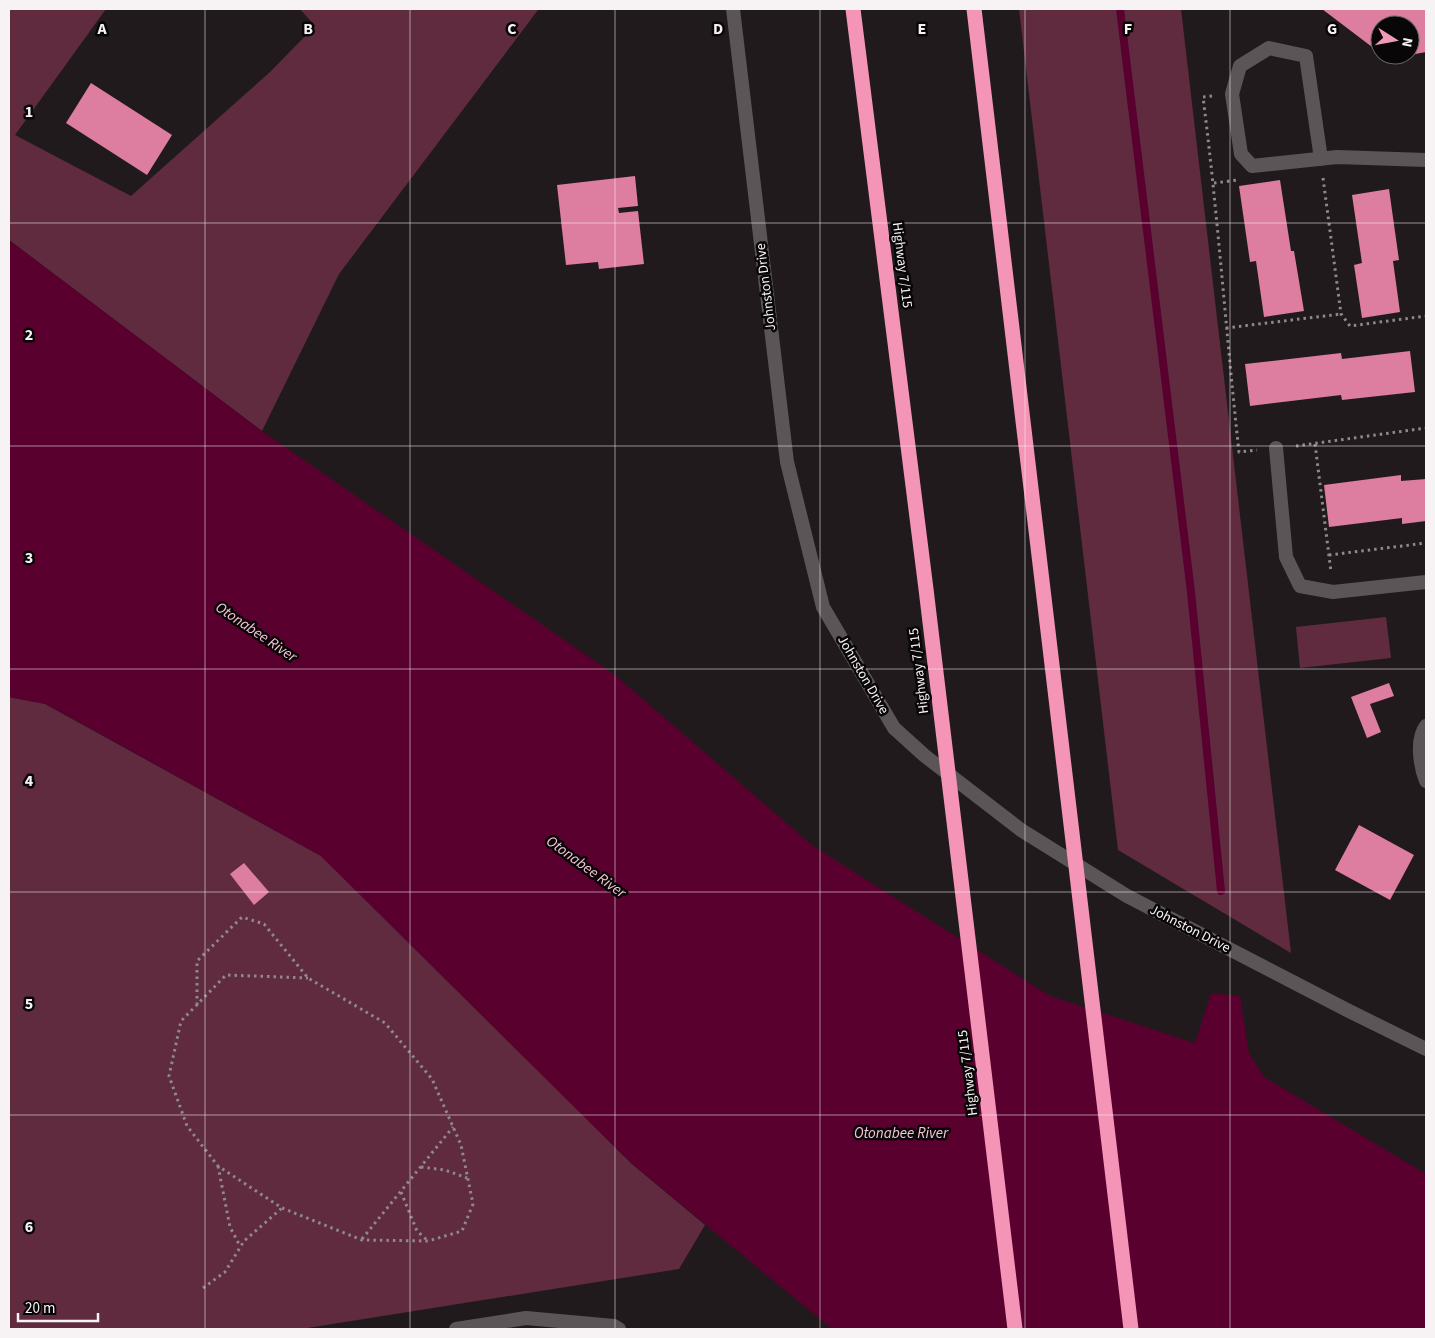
<svg xmlns="http://www.w3.org/2000/svg" width="1435" height="1338" viewBox="0 0 1435 1338" font-family="'Source Sans 3',sans-serif">
	<rect width="100%" height="100%" fill="#201a1c"/>
	<g fill="#602b3f">
		<polygon points="9,9 106,9 15,135 131,196 270,72 315,26 300,9 537,9 538,10 339,274 262,431 9,240"/>
		<polygon points="1019,9 1181,9 1291,953 1118,850"/>
		<polygon points="1386,617 1391,658 1300,668 1296,627"/>
		<polygon points="9,697 45,704 321,856 632,1164 705,1225 679,1269 301,1329 9,1329"/>
	</g>
	<polygon fill="#59002e" points="9,240 262,431 615,675 813,846 1050,996 1195,1043 1211,993 1240,996 1249,1053 1264,1077 1426,1174 1426,1329 832,1329 632,1164 321,856 46,704 9,697"/>
	<g fill="none" stroke-linecap="round" stroke-linejoin="round">
		<polyline stroke="#59002e" stroke-width="8" points="1120,9 1191,592 1221,891"/>
	</g>
	<g fill="#dd7da0">
		<polygon points="1322,9 1426,9 1426,52 1410,55 1410,25 1380,25 1380,53"/>
		<polygon points="91,83 172,135 147,175 66,123"/>
		<polygon points="635,176 638,206 618,208 619,213 638,211 644,264 599,269 598,262 566,265 557,185"/>
		<polygon points="1280,180 1291,251 1294,251 1304,311 1264,317 1256,261 1250,262 1239,186"/>
		<polygon points="1389,189 1399,260 1393,261 1400,312 1362,318 1354,265 1362,263 1352,195"/>
		<polygon points="1410,351 1415,392 1342,400 1341,395 1250,406 1245,364 1341,353 1342,359"/>
		<polygon points="1401,475 1401,481 1426,479 1426,521 1402,524 1402,518 1329,527 1324,485"/>
		<polygon points="1389,683 1394,696 1370,704 1381,732 1367,738 1351,697"/>
		<polygon points="1359,825 1414,855 1390,900 1335,870"/>
		<polygon points="244,863 269,892 254,905 230,874"/>
	</g>
	<g fill="none" stroke-linecap="round" stroke-linejoin="round">
		<g stroke="#8e898b" stroke-width="3" stroke-dasharray="2.5 4" stroke-linecap="butt">
			<path d="M1212,96L1203,97C1218,215 1226,334 1239,452L1257,450"/>
			<polyline points="1323,178 1341,314 1350,326 1426,316"/>
			<polyline points="1214,183 1238,180"/>
			<polyline points="1226,328 1341,314"/>
			<polyline points="1315,444 1331,572"/>
			<polyline points="1296,446 1426,428"/>
			<polyline points="1329,555 1426,543"/>
			<polyline points="197,1005 197,961 242,917 264,924 308,978 385,1023 432,1079 461,1145 473,1204 462,1231 428,1241 362,1240 282,1208 218,1166 187,1126 169,1076 181,1021 226,975 308,978"/>
			<polyline points="218,1166 230,1227 240,1246"/>
			<polyline points="421,1167 445,1170 467,1178"/>
			<polyline points="401,1192 417,1231 427,1240"/>
			<polyline points="362,1239 453,1127"/>
			<polyline points="203,1288 225,1272 244,1241 282,1208"/>
		</g>
		<g stroke="#5c5557" stroke-width="14">
			<polyline points="1321,159 1306,56 1269,48 1240,66 1232,94 1241,154 1252,166 1337,157 1426,160"/>
			<polyline points="1276,448 1286,557 1300,586 1333,592 1426,582"/>
			<path d="M1426,726C1416,739 1420,766 1426,781"/>
		</g>
		<polyline stroke="#5c5557" stroke-width="14" points="456,1329 526,1318 614,1326 619,1329"/>
		<polyline stroke="#5c5557" stroke-width="14" points="733,9 787,462 823,607 894,728 925,756 1021,830 1127,896 1349,1011 1426,1049"/>
		<g stroke="#f494b7" stroke-width="15">
			<polyline points="853,9 926,589 1015,1329"/>
			<polyline points="974,9 1131,1329"/>
		</g>
	</g>
	<path fill="none" stroke="#f7f3f4" stroke-width="1" stroke-opacity="0.55" d="M205,9V1329M410,9V1329M615,9V1329M820,9V1329M1025,9V1329M1230,9V1329M9,223H1426M9,446H1426M9,669H1426M9,892H1426M9,1115H1426"/>
	<g text-anchor="middle" dominant-baseline="central" stroke-width="5" stroke-linejoin="round" paint-order="stroke">
		<g font-size="14" fill="#f7f3f4" stroke="#080607">
			<text transform="translate(902 265) rotate(83)">Highway 7/115</text>
			<text transform="translate(766 287) rotate(-97)">Johnston Drive</text>
			<text transform="translate(919 671) rotate(-97)">Highway 7/115</text>
			<text transform="translate(863 675) rotate(60)">Johnston Drive</text>
			<text transform="translate(1190 929) rotate(27)">Johnston Drive</text>
			<text transform="translate(968 1073) rotate(-97)">Highway 7/115</text>
		</g>
		<g font-size="15" font-style="italic" fill="#f9c5d6" stroke="#080607">
			<text transform="translate(256 632) rotate(34)">Otonabee River</text>
			<text transform="translate(586 867) rotate(36)">Otonabee River</text>
			<text x="901" y="1133">Otonabee River</text>
		</g>
	</g>
	<g font-size="16" text-anchor="middle" font-weight="bold" fill="#f7f3f4" stroke="#080607" stroke-width="5" stroke-linejoin="round" paint-order="stroke">
		<text x="102" y="34">A</text>
		<text x="308" y="34">B</text>
		<text x="512" y="34">C</text>
		<text x="718" y="34">D</text>
		<text x="922" y="34">E</text>
		<text x="1128" y="34">F</text>
		<text x="1332" y="34">G</text>
		<text x="29" y="117">1</text>
		<text x="29" y="340">2</text>
		<text x="29" y="563">3</text>
		<text x="29" y="786">4</text>
		<text x="29" y="1009">5</text>
		<text x="29" y="1232">6</text>
	</g>
	<rect width="1435" height="1338" fill="none" stroke="#f7f3f4" stroke-width="20"/>
	<g transform="translate(1395 40) rotate(101)"><circle r="24" fill="#080607" stroke="#686566"/>
	<path d="M0-4L9 19L0 12L-9 19Z" fill="#ef9ab8"/>
	<text y="-8" font-size="14" font-weight="bold" text-anchor="middle" fill="#f7f3f4">N</text>
	</g>
	<path d="M18 1313v8h80v-8" fill="none" stroke="#f7f3f4" stroke-width="2.5"/>
	<text x="25" y="1313" font-size="15" fill="#f7f3f4" stroke="#080607" stroke-width="4" paint-order="stroke">20 m</text>
</svg>
